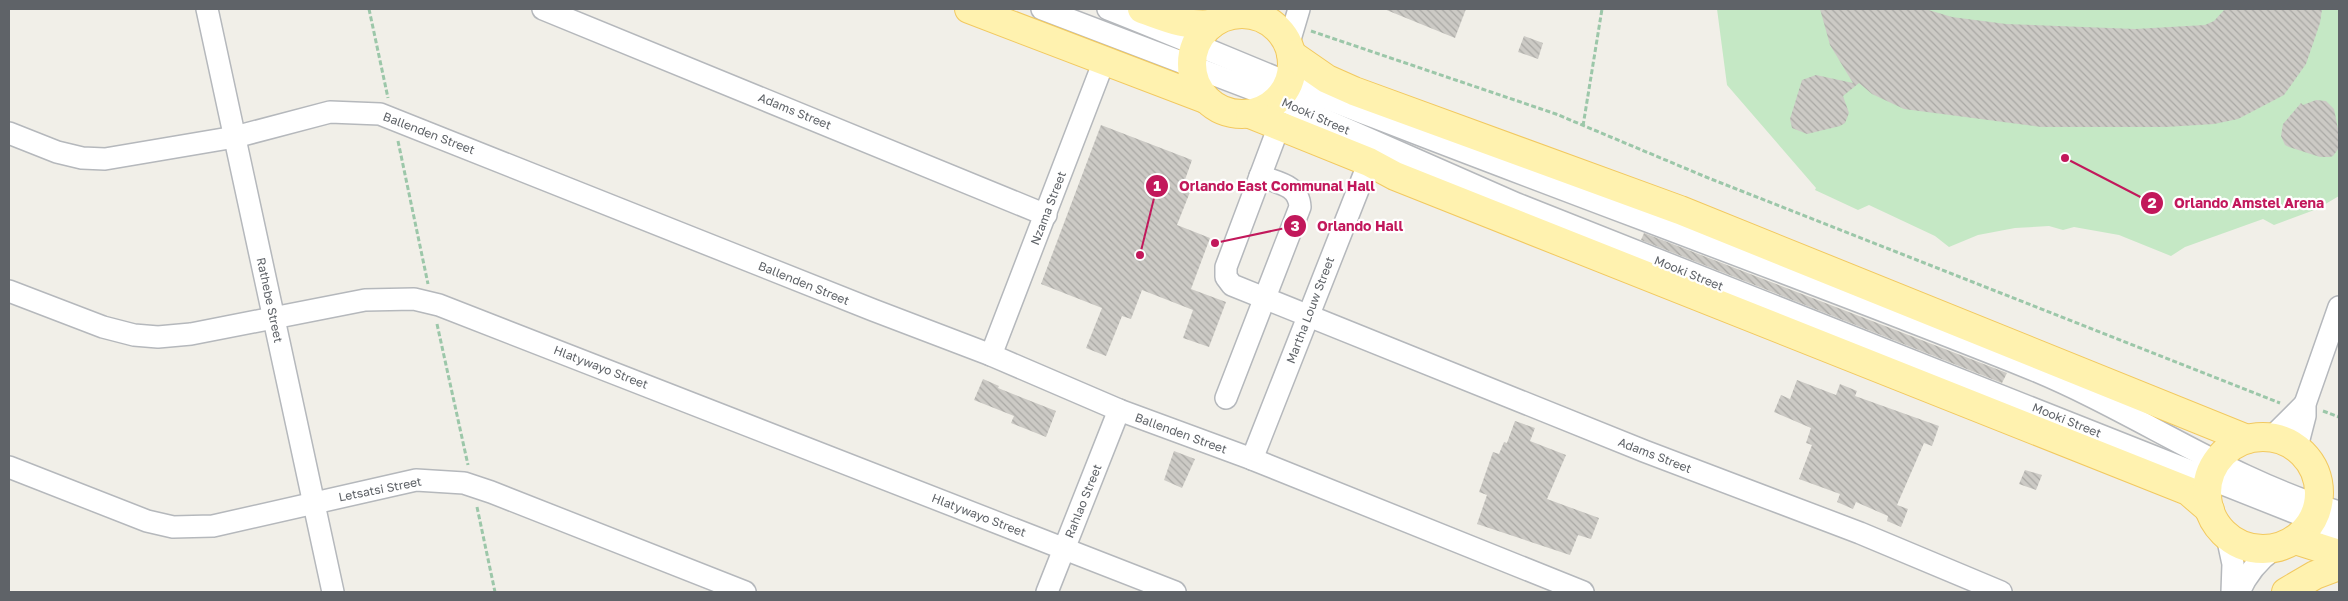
<svg xmlns="http://www.w3.org/2000/svg" width="2348" height="601" viewBox="0 0 2348 601" font-family="'Golos Text',sans-serif">
	<defs>
		<pattern id="building-back-hatch" width="6" height="6" patternUnits="userSpaceOnUse" patternTransform="scale(1.25)"><rect width="6" height="6" fill="#cccac5"/><path d="M-1 5l2 2M0 0l6 6M5-1l2 2" fill="none" stroke="#a9a8a4"/></pattern>
	</defs>
	<rect width="100%" height="100%" fill="#f1efe8"/>
	<polygon fill="#c5e8c5" points="1717,9 2339,9 2339,196 2317,209 2274,225 2263,219 2185,247 2171,256 2119,235 2074,227 2063,230 2049,226 2015,228 1978,235 1949,247 1935,236 1869,205 1858,210 1815,190 1816,188 1727,85"/>
	<g fill="url(#building-back-hatch)">
		<polygon points="1384,9 1466,9 1455,38"/>
		<polygon points="1820,9 1925,9 1952,17 2006,24 2135,29 2205,25 2214,21 2225,9 2322,9 2320,23 2306,64 2284,95 2238,119 2214,124 2166,127 2041,127 1904,109 1872,94 1859,83 1843,96 1849,113 1845,123 1840,126 1807,134 1792,128 1790,119 1802,80 1816,75 1853,83 1830,45"/>
		<polygon points="1524,36 1543,43 1538,59 1518,52"/>
		<polygon points="2316,100 2326,101 2334,109 2339,134 2339,148 2333,156 2330,157 2320,157 2289,147 2285,145 2281,136 2283,124 2301,103 2303,105"/>
		<polygon points="1101,125 1192,160 1182,188 1190,192 1177,225 1210,238 1191,289 1226,302 1209,347 1183,338 1193,310 1142,290 1131,319 1122,316 1106,356 1086,348 1102,308 1041,284"/>
		<polygon points="1644,233 2007,373 2002,383 1641,240"/>
		<polygon points="983,379 999,386 998,388 1056,411 1046,437 1011,423 1014,416 974,400"/>
		<polygon points="1797,380 1836,395 1840,384 1857,391 1855,396 1939,426 1932,446 1924,443 1897,505 1908,509 1901,527 1887,521 1888,516 1856,502 1853,509 1837,502 1840,494 1799,479 1812,445 1806,443 1811,428 1774,412 1781,395 1790,399"/>
		<polygon points="1515,421 1535,428 1530,441 1566,455 1547,499 1599,518 1591,539 1578,535 1570,555 1477,524 1487,495 1479,492 1493,452 1499,454 1504,442 1507,443"/>
		<polygon points="1174,451 1195,459 1182,488 1164,480"/>
		<polygon points="2025,470 2042,475 2036,490 2019,484"/>
	</g>
	<g fill="none" stroke-linecap="round" stroke-linejoin="round">
		<g stroke="#b5b8bc" stroke-width="24">
			<g id="minor">
				<polyline points="207,9 333,592"/>
				<polyline points="543,9 1046,215"/>
				<polyline points="1042,9 1278,99 1517,204 2339,530"/>
				<path d="M1108,9C1197,44 1285,83 1374,117C1590,201 1809,280 2024,366C2132,409 2227,479 2339,512"/>
				<polyline points="1243,14 1252,9"/>
				<polyline points="1288,46 1299,9"/>
				<polyline points="1279,126 1226,267 1226,277 1232,285 1644,451 1860,533 2001,592"/>
				<polyline points="9,133 57,152 82,158 105,159 235,137 330,112 380,114 873,310 991,355 1119,410 1252,459 1583,592"/>
				<polyline points="9,291 103,327 134,335 158,337 191,334 365,300 414,299 439,305 1175,592"/>
				<polyline points="991,355 1104,61"/>
				<path d="M1226,398L1300,207C1299,185 1278,183 1260,176"/>
				<polyline points="2272,437 2305,404"/>
				<polyline points="2297,447 2305,416 2305,404 2339,307"/>
				<polyline points="1252,459 1369,162"/>
				<polyline points="9,467 147,521 173,527 213,526 416,480 464,483 491,492 745,592"/>
				<polyline points="2227,536 2233,564 2232,592"/>
				<polyline points="1047,592 1119,410"/>
				<path d="M2239,592C2247,574 2257,561 2274,549"/>
			</g>
		</g>
		<g stroke="#f2c960" stroke-width="30">
			<g id="major">
				<polyline points="969,9 1205,99"/>
				<path d="M1142,9C1165,17 1186,27 1212,24"/>
				<circle cx="1242" cy="64" r="50"/>
				<polyline points="1291,54 1327,79 1354,91 1680,210 2247,439"/>
				<polyline points="1250,114 1369,162 1395,176 2188,491 2210,510"/>
				<circle cx="2263" cy="493" r="56"/>
				<polyline points="2295,540 2339,554"/>
				<polyline points="2286,592 2315,575 2339,566"/>
			</g>
		</g>
		<g stroke="#9cc7a9" stroke-width="3" stroke-dasharray="5 2.5" stroke-linecap="butt">
			<polyline points="369,9 388,98"/>
			<polyline points="1311,31 1556,114 1706,177 2280,403"/>
			<polyline points="1583,126 1602,9"/>
			<polyline points="398,141 428,284"/>
			<polyline points="437,324 468,465"/>
			<polyline points="2323,411 2339,417"/>
			<polyline points="477,507 495,592"/>
		</g>
		<use href="#minor" stroke="#fff" stroke-width="21"/>
		<use href="#major" stroke="#fff2af" stroke-width="28"/>
	</g>
	<g text-anchor="middle" dominant-baseline="central" stroke-width="4.5" stroke-linejoin="round" paint-order="stroke">
		<g font-size="12" fill="#5f6368" stroke="#fff">
			<text transform="translate(795 111) rotate(22)">Adams Street</text>
			<text transform="translate(1316 116) rotate(24)">Mooki Street</text>
			<text transform="translate(429 133) rotate(21)">Ballenden Street</text>
			<text transform="translate(1048 208) rotate(-69)">Nzama Street</text>
			<text transform="translate(1689 273) rotate(22)">Mooki Street</text>
			<text transform="translate(804 283) rotate(22)">Ballenden Street</text>
			<text transform="translate(270 300) rotate(78)">Rathebe Street</text>
			<text transform="translate(1310 310) rotate(-69)">Martha Louw Street</text>
			<text transform="translate(601 367) rotate(21)">Hlatywayo Street</text>
			<text transform="translate(2067 420) rotate(22)">Mooki Street</text>
			<text transform="translate(1181 433) rotate(20)">Ballenden Street</text>
			<text transform="translate(1655 455) rotate(21)">Adams Street</text>
			<text transform="translate(380 489) rotate(-11)">Letsatsi Street</text>
			<text transform="translate(1083 501) rotate(-68)">Rahlao Street</text>
			<text transform="translate(979 515) rotate(21)">Hlatywayo Street</text>
		</g>
	</g>
	<path fill="none" stroke="#c2185b" stroke-width="2" d="M1140 255L1157 186M2065 158L2152 203M1215 243L1295 226"/>
	<g fill="#c2185b" stroke="#fff" stroke-width="2">
		<circle cx="1140" cy="255" r="5"/>
		<circle cx="2065" cy="158" r="5"/>
		<circle cx="1215" cy="243" r="5"/>
		<circle cx="1157" cy="186" r="12"/>
		<circle cx="2152" cy="203" r="12"/>
		<circle cx="1295" cy="226" r="12"/>
	</g>
	<g font-size="15" text-anchor="middle" font-weight="bold" fill="#fff">
		<text x="1157" y="191">1</text>
		<text x="2152" y="208">2</text>
		<text x="1295" y="231">3</text>
	</g>
	<g font-size="14" text-anchor="middle" font-weight="bold" fill="#c2185b" stroke="#fff" stroke-width="4.5" stroke-linejoin="round" paint-order="stroke">
		<text x="1277" y="191">Orlando East Communal Hall</text>
		<text x="2249" y="208">Orlando Amstel Arena</text>
		<text x="1360" y="231">Orlando Hall</text>
	</g>
	<rect width="2348" height="601" fill="none" stroke="#5f6368" stroke-width="20"/>
</svg>
